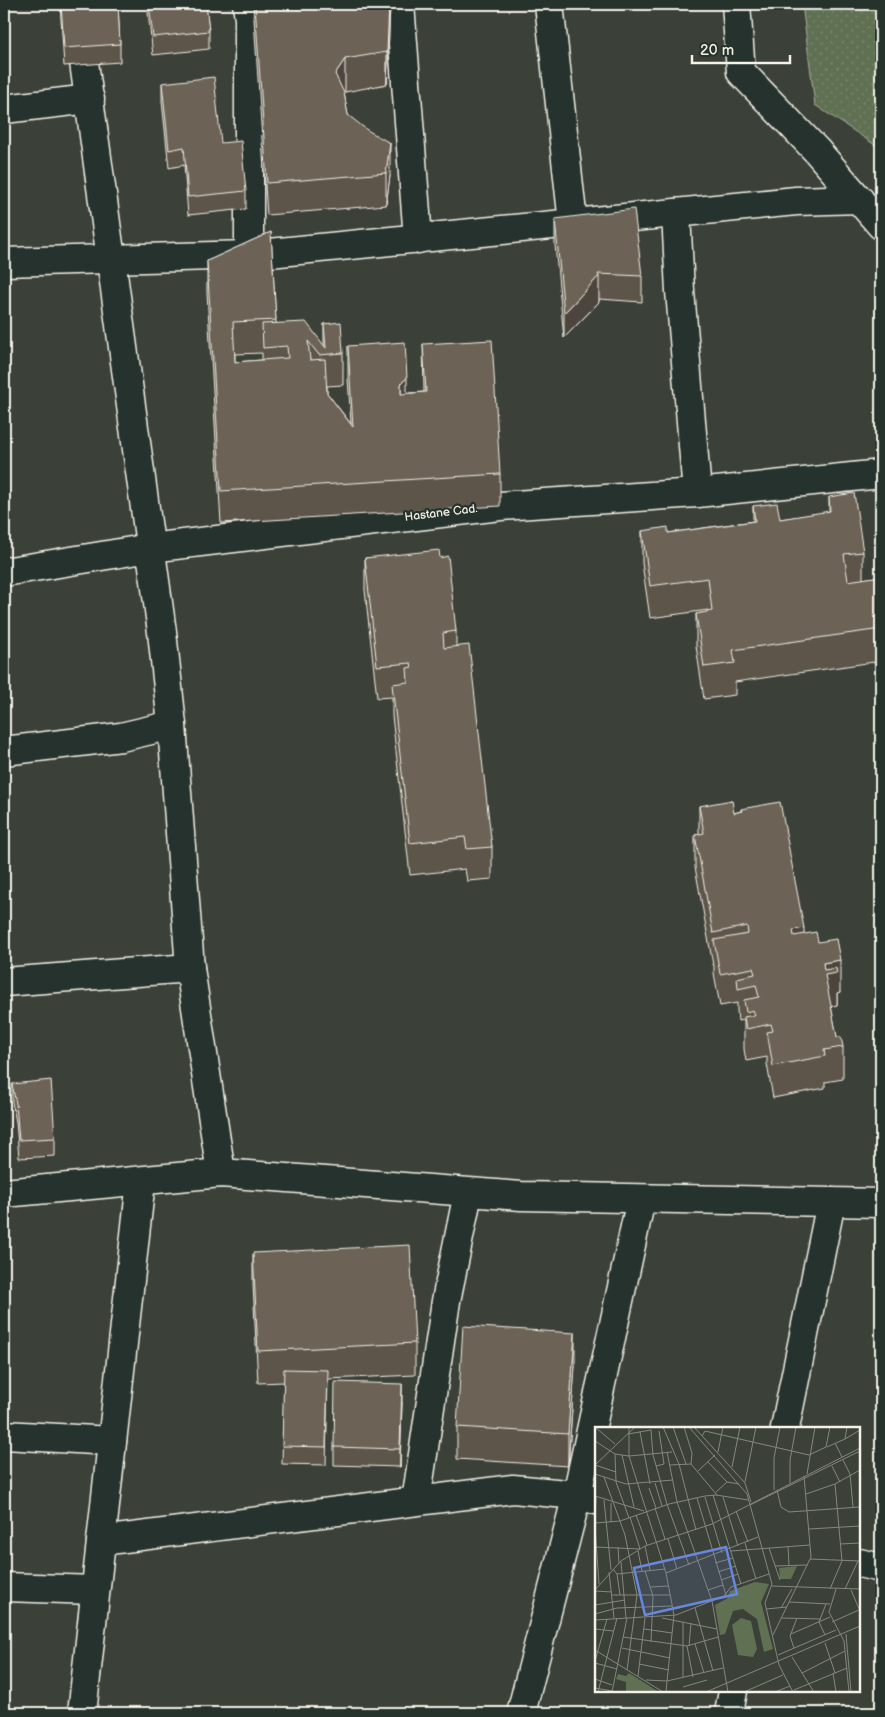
<svg xmlns="http://www.w3.org/2000/svg" width="885" height="1717" viewBox="0 0 885 1717" font-family="'Balsamiq Sans',sans-serif">
	<defs>
		<pattern id="park-dots" width="8" height="8" patternUnits="userSpaceOnUse" patternTransform="scale(1.25)"><rect width="8" height="8" fill="#607052"/><path d="M2 2h.1M6 6h.1" fill="none" stroke="#77856b" stroke-width="1.8" stroke-linecap="round"/></pattern>
	</defs>
	<rect width="100%" height="100%" fill="#3b4139"/>
	<filter id="ink" filterUnits="userSpaceOnUse"><feTurbulence type="fractalNoise" baseFrequency=".02" numOctaves="2"/><feDisplacementMap in="SourceGraphic" scale="10" xChannelSelector="R" yChannelSelector="G"/><feConvolveMatrix kernelMatrix="1 2 1 2 8 2 1 2 1" color-interpolation-filters="sRGB"/></filter>
	<g filter="url(#ink)">
		<polygon fill="url(#park-dots)" stroke="#aab09d" points="802,4 881,4 881,149 815,105"/>
		<g fill="none" stroke-linecap="round" stroke-linejoin="round">
			<g stroke="#f4f1e8" stroke-width="31">
				<g id="street">
					<polyline points="76,4 162,632 172,725 190,968 221,1173"/>
					<polyline points="247,4 249,19 249,255"/>
					<polyline points="400,4 418,239"/>
					<polyline points="549,4 573,223"/>
					<polyline points="4,109 90,99"/>
					<polyline points="676,213 680,291 697,493"/>
					<polyline points="4,262 249,255 796,201 859,199"/>
					<polyline points="4,572 150,548 500,506 697,493 881,474"/>
					<polyline points="4,751 121,737 172,725"/>
					<polyline points="4,982 190,968"/>
					<polyline points="785,1428 831,1202"/>
					<polyline points="4,1435 112,1441"/>
					<polyline points="416,1501 446,1301 468,1193"/>
					<polyline points="101,1541 513,1489 577,1495 596,1500"/>
					<polyline points="859,1563 881,1568"/>
					<polyline points="4,1587 95,1590"/>
					<polyline points="82,1713 141,1181"/>
					<polyline points="521,1713 577,1495 641,1199"/>
					<polyline points="729,1713 733,1691"/>
				</g>
			</g>
			<g stroke="#f4f1e8" stroke-width="31">
				<g id="secondary">
					<polyline points="736,4 741,72 817,151 881,225"/>
					<polyline points="4,1193 221,1173 521,1196 881,1203"/>
				</g>
			</g>
			<use href="#street" stroke="#26332d" stroke-width="28"/>
			<use href="#secondary" stroke="#26332d" stroke-width="28"/>
		</g>
		<g fill="#5d5449" stroke="#f4f1e8" fill-rule="evenodd">
			<polygon points="60,4 118,4 120,44 120,62 64,66"/>
			<polygon points="147,4 206,4 209,31 209,49 153,55"/>
			<polygon points="253,4 390,4 387,84 345,92 344,93 348,115 390,176 386,205 267,215"/>
			<polygon points="162,83 221,143 246,191 246,209 188,215 184,165 169,168 162,101"/>
			<polygon points="555,219 642,276 642,302 599,299 599,302 564,338 555,245"/>
			<path d="M271,232L276,323L324,346V324L343,353V385L327,386V393L351,424L348,378V346L407,393L424,392L423,344L500,474V506L221,523L207,293V261ZM262,353V360L235,362V354Z"/>
			<rect x="4" y="300" width="3" height="122"/>
			<polygon points="829,497 863,552 863,579 881,576 881,661 735,682 735,695 704,699 696,646 696,614 708,612 708,610 650,618 642,563 642,531 668,533 753,521 753,506 780,519 829,512"/>
			<polygon points="365,558 440,558 456,631 456,646 492,847 492,879 467,881 465,869 410,875 392,716 392,697 377,698 365,590"/>
			<polygon points="699,806 734,813 741,811 741,809 804,934 818,942 840,992 837,993 837,1005 831,1006 837,1037 843,1047 843,1079 825,1082 825,1088 773,1098 767,1064 767,1057 746,1061 744,1049 744,1020 738,1021 737,1010 737,1003 720,1006 714,973 714,965 713,965 695,867 695,835 699,834"/>
			<polygon points="12,1084 55,1138 55,1156 19,1158 16,1122 12,1102"/>
			<polygon points="253,1253 415,1343 415,1375 328,1379 326,1465 282,1464 284,1382 258,1383 253,1285"/>
			<polygon points="575,1365 568,1466 457,1459 457,1427"/>
			<polygon points="402,1402 400,1467 334,1465 334,1447"/>
		</g>
		<g fill="#4c453c" stroke="#f4f1e8">
			<polygon points="389,4 390,4 387,84 387,52"/>
			<polygon points="345,59 345,92 335,107 335,74"/>
			<polygon points="390,143 390,176 386,205 386,173"/>
			<polygon points="599,276 599,302 564,338 564,313"/>
			<polygon points="407,378 407,410 401,415 401,383"/>
			<polygon points="804,928 804,960 793,962 793,930"/>
			<polygon points="840,960 840,992 837,993 837,1005 825,1008 823,963"/>
			<polygon points="575,1333 575,1365 568,1466 568,1434"/>
			<polygon points="402,1384 402,1402 400,1467 400,1449"/>
		</g>
		<g fill="#6c6255" stroke="#f4f1e8">
			<polygon points="61,4 118,4 120,44 64,48"/>
			<polygon points="149,4 206,4 209,31 153,37"/>
			<polygon points="255,4 389,4 387,52 345,59 335,74 344,93 348,115 367,130 390,143 386,173 267,183"/>
			<polygon points="214,77 221,143 241,141 246,191 188,197 184,147 169,150 162,83"/>
			<polygon points="634,209 642,276 598,274 599,276 564,313 555,219"/>
			<polygon points="271,232 276,320 233,322 235,362 288,358 287,346 263,348 262,324 306,322 326,348 324,324 341,322 343,353 319,355 308,341 310,360 325,359 327,393 353,427 348,346 405,342 407,378 401,383 401,394 426,392 423,344 492,340 500,474 221,491 207,261"/>
			<rect x="4" y="300" width="3" height="97"/>
			<polygon points="854,493 863,552 844,554 848,581 881,576 881,629 733,650 735,663 704,667 696,614 712,611 708,578 650,586 642,531 668,527 668,533 755,521 753,506 777,503 780,519 830,511 829,497"/>
			<polygon points="439,550 440,558 448,556 456,631 443,633 444,648 469,645 492,847 467,849 465,837 410,843 392,684 408,682 407,668 412,667 411,663 377,666 365,558"/>
			<polygon points="732,800 734,813 742,811 741,809 780,802 804,928 793,930 794,936 816,932 818,942 836,939 840,960 823,963 824,970 836,968 837,973 825,975 837,1037 841,1037 843,1047 824,1050 825,1056 773,1066 767,1032 773,1031 771,1024 746,1029 744,1017 755,1015 753,1010 746,1012 744,1000 759,997 756,985 738,989 737,978 755,974 753,968 720,974 714,940 748,934 747,926 713,933 695,835 704,833 699,806"/>
			<polygon points="51,1080 55,1138 19,1140 16,1104 12,1084"/>
			<polygon points="410,1245 415,1343 258,1351 253,1253"/>
			<polygon points="463,1326 575,1333 568,1434 457,1427"/>
			<polygon points="284,1369 328,1370 326,1447 282,1446"/>
			<polygon points="335,1382 402,1384 400,1449 334,1447"/>
		</g>
	</g>
	<g text-anchor="middle" dominant-baseline="central" stroke-width="4.5" stroke-linejoin="round" paint-order="stroke">
		<g font-size="12" fill="#f4f1e8" stroke="#26332d">
			<text transform="translate(441 513) rotate(-7)">Hastane Cad.</text>
		</g>
	</g>
	<g transform="translate(595 1427)">
		<rect width="265" height="265" fill="#3b4139"/>
		<path d="M34,246L64,265H31V255L21,252L23,247L31,249Z" fill="#607052"/>
		<path d="M202,139L196,152H185L184,141ZM160,155L174,157L166,175L178,222L169,225L162,192L148,182L138,184L130,207L125,208L120,178L133,171L135,164Z" fill="#607052"/>
		<path d="M146,191L156,194L162,222L158,230L143,228L137,198Z" fill="#607052"/>
		<path fill="none" stroke="#85877f" stroke-width="1" d="M0,0L20,17M34,0V29L71,146L79,188L72,254L51,253M68,0L84,37L101,103M78,0L91,37M89,0L97,26L96,37L122,68M94,0L152,67L177,157L170,176L184,238L198,265M99,0L150,56L156,75M45,5L55,57M33,7L56,3L58,28L72,77L94,138M107,9L110,4L214,28L231,20L235,0M250,12L265,3M0,14L20,27L34,29L77,25M240,16L247,30M232,20L250,12L252,0M72,25L82,75L117,174L133,265M123,25L128,0M20,27L21,55L34,91M27,28L39,80M248,33L255,47L258,80M113,35L132,55M0,38L40,0M0,38L21,45M75,38L96,37M61,39L69,37L64,4M237,39L245,55M137,40L145,0M103,44L120,28M0,47L31,57L78,53M212,47L220,0M9,50L30,108L42,168L32,243M150,55L161,0M60,56L67,79M195,56V33L201,0M54,61L61,81M179,63V31L185,0M182,63L186,80L194,85L265,80M121,65L132,55L144,57M211,67L240,57L265,43M118,68L146,157M0,69L49,84M110,70L127,126M128,70L143,119M102,71L131,168M9,73L16,143M155,78L265,24M60,81L70,112M141,84L153,115M41,88L52,118M0,95L1,70M16,95V76M0,96L25,94L74,77L110,69L121,68L153,73M0,99L4,157M214,102L265,99M73,112L82,142M150,116L161,152M245,117L265,116M50,119L55,143M193,119L194,139M0,120L45,122L35,90M23,120L24,136M174,121L185,153M43,124L47,144M136,124L215,118M215,132L265,134M26,135L31,191M120,136L138,131M180,139L212,138M18,142L22,147L25,168M50,144L58,169L56,215M14,145L19,191M123,145L141,139M71,146L163,110M22,147L70,142M126,153L143,147M177,159L265,162M56,160L73,159M235,162L247,134L240,57M241,162L234,185L249,214L254,265M250,162L263,134M0,163L26,134L50,119L117,97L265,21M113,163L128,158M256,163L265,184M0,164L17,165M17,168H75M194,175L235,177M0,178L30,173M100,181L118,244M186,181L197,162M171,182L192,180M0,187L22,181L77,179M67,191L122,202M187,191L226,192M0,193L81,188L129,169L136,160L174,147M237,195L264,183M0,202L18,204M49,202L77,206M196,207L235,190M251,207L256,265M178,208L216,130L209,49M230,208L224,195L231,177M28,210L92,219L123,210M230,216L240,246M100,217L109,246M92,219L98,250M94,219L96,196M27,221L75,231M199,221L195,209L202,191M0,223L68,265M183,228L241,203M197,230L219,265M0,234L12,192M0,236L22,242M44,237L74,243M207,246L250,224M238,246L241,265M43,249L50,191M88,250V195M0,252L17,258M88,260L112,253M0,261L17,264M199,263L252,241M3,265L22,191M17,265L32,191M71,265L72,254L128,241M111,265L265,199M149,265L188,248M180,265L195,259"/>
		<path fill="#6887de" fill-opacity="0.15" stroke="#6887de" stroke-width="2.5" d="M131,120L142,167L50,188L39,141Z"/>
		<rect width="265" height="265" fill="none" stroke="#f4f1e8" stroke-width="2.5"/>
	</g>
	<rect width="885" height="1717" fill="none" stroke="#26332d" stroke-width="20"/>
	<rect x="10" y="10" width="865" height="1697" fill="none" stroke="#f4f1e8" stroke-width="2" filter="url(#ink)"/>
	<path d="M692 55v8h98v-8" fill="none" stroke="#f4f1e8" stroke-width="2.5"/>
	<text x="700" y="55" font-size="15" fill="#f4f1e8" stroke="#26332d" stroke-width="4" paint-order="stroke">20 m</text>
</svg>
